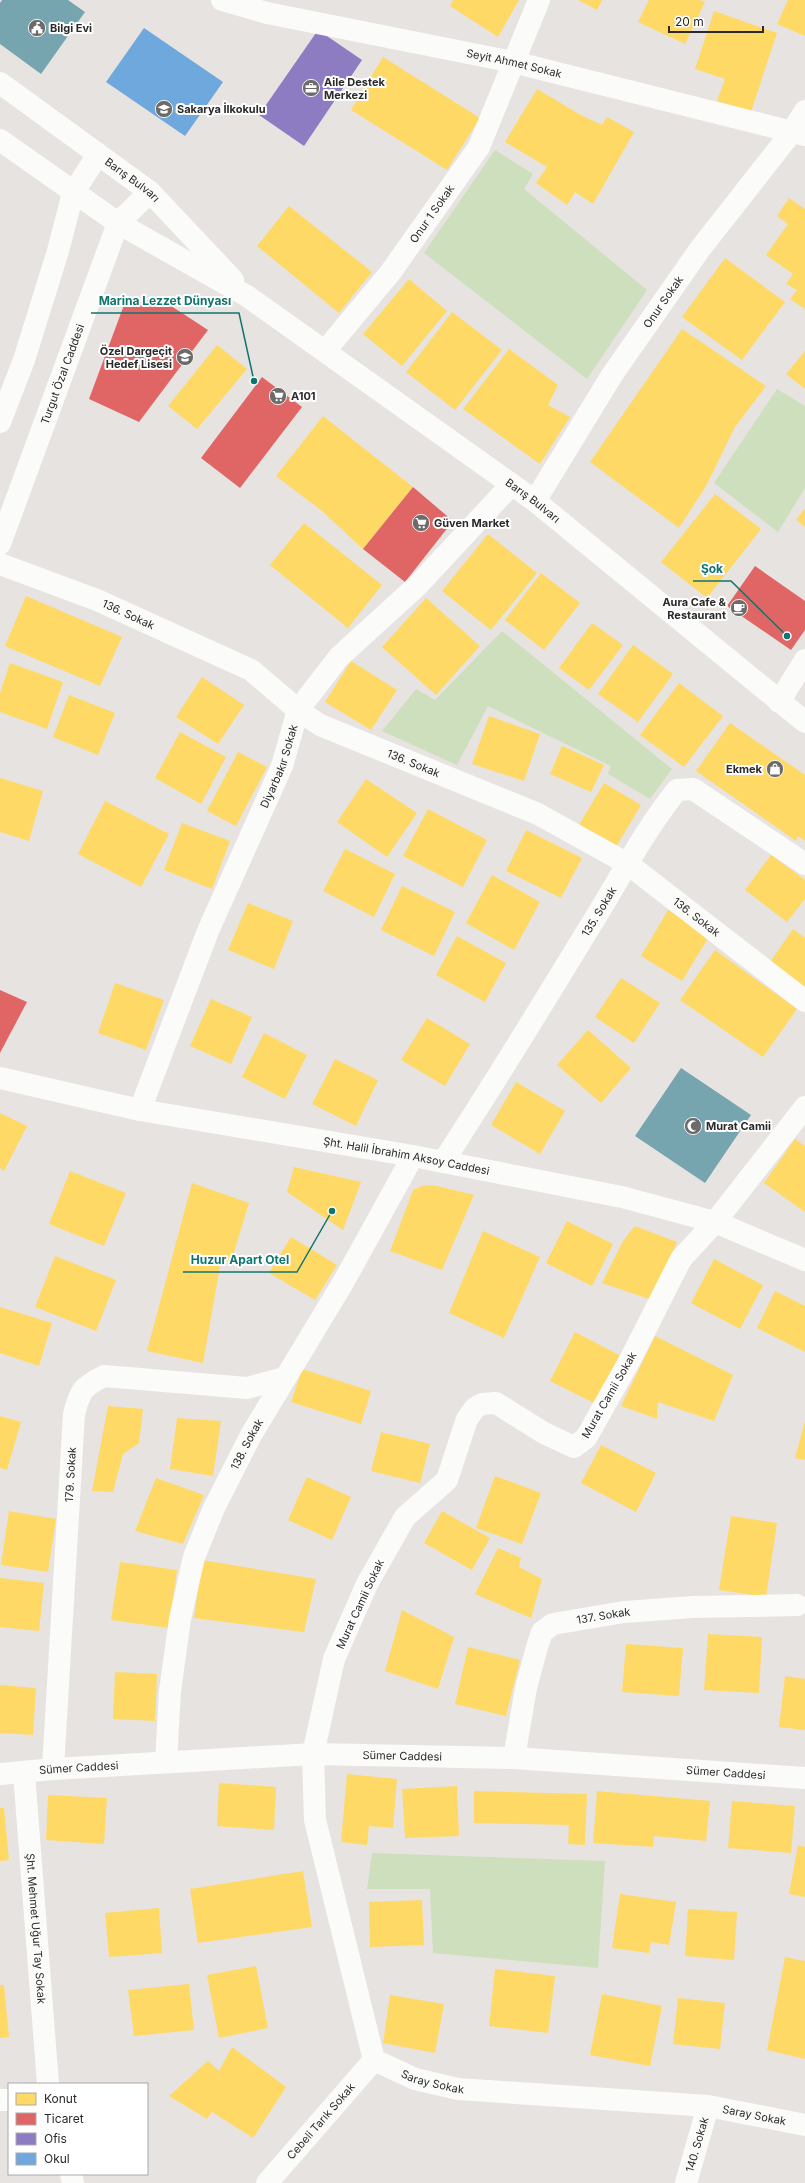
<svg xmlns="http://www.w3.org/2000/svg" width="805" height="2183" font-family="Inter,sans-serif">
	<style>
		.green { fill: #cddfbc }
		.homes { fill: #ffd966 }
		.shops { fill: #e06666 }
		.offices { fill: #8e7cc3 }
		.schools { fill: #6fa8dc }
		.public { fill: #76a5af }
		.lines { fill: none; stroke-linecap: round; stroke-linejoin: round }
		.street { stroke: #fbfbfa; stroke-width: 22 }
		.secondary { stroke: #fbfbfa; stroke-width: 22 }
		.labels { text-anchor: middle; dominant-baseline: central; stroke-width: 4; stroke-linejoin: round; paint-order: stroke }
		.poi-label { font-size: 11px; font-weight: bold; fill: #2a2a2a; stroke: #fff; text-anchor: start }
		.street-label { font-size: 11px; fill: #2a2a2a; stroke: #fff }
		.leader { fill: none; stroke: #0f766e; stroke-width: 1.5 }
		.callout-dot { fill: #0f766e; stroke: #fff; stroke-width: 1.5 }
		.callout-label { font-size: 12px; text-anchor: middle; font-weight: bold; fill: #0f766e; stroke: #fff; stroke-width: 4; stroke-linejoin: round; paint-order: stroke }
	</style>
	<rect width="100%" height="100%" fill="#e7e3e0"/>
	<!-- green -->
	<path class="green" d="M 495,150 L 533,174 L 524,189 L 647,290 L 587,379 L 424,253 Z
		M 777,389 L 805,406 L 805,488 L 778,532 L 714,483 Z
		M 502,631 L 672,769 L 650,799 L 608,774 L 611,766 L 488,706 L 457,765 L 382,731 L 416,689 L 435,700 Z
		M 372,1853 L 605,1861 L 598,1968 L 433,1953 L 430,1889 L 367,1889 Z"/>
	<!-- homes -->
	<path class="homes" d="M 453,0 L 519,0 L 498,37 L 450,6 Z
		M 578,0 L 602,0 L 597,10 Z
		M 649,0 L 700,0 L 705,2 L 685,44 L 638,22 Z
		M 788,0 L 805,0 L 805,36 L 777,24 Z
		M 714,11 L 777,33 L 751,112 L 717,101 L 725,79 L 695,69 Z
		M 383,57 L 480,118 L 447,170 L 351,110 Z
		M 537,89 L 579,114 L 602,125 L 607,117 L 634,132 L 593,204 L 575,192 L 567,205 L 536,183 L 547,167 L 505,142 Z
		M 789,198 L 805,209 L 805,309 L 790,299 L 797,290 L 786,284 L 793,274 L 766,255 L 788,224 L 777,216 Z
		M 289,206 L 372,272 L 339,313 L 257,246 Z
		M 725,258 L 785,302 L 742,360 L 682,317 Z
		M 409,279 L 447,311 L 402,366 L 363,334 Z
		M 452,312 L 502,350 L 455,410 L 406,372 Z
		M 682,329 L 766,386 L 735,427 L 706,486 L 679,528 L 590,462 Z
		M 217,345 L 247,369 L 197,429 L 168,406 Z
		M 509,349 L 558,385 L 548,405 L 570,417 L 540,464 L 463,409 Z
		M 805,351 L 805,389 L 786,374 Z
		M 323,416 L 413,487 L 363,549 L 322,511 L 276,476 Z
		M 715,494 L 761,529 L 707,598 L 661,562 Z
		M 805,508 L 805,527 L 796,520 Z
		M 304,523 L 382,585 L 348,628 L 270,565 Z
		M 488,534 L 537,573 L 491,630 L 442,591 Z
		M 541,573 L 580,603 L 544,650 L 505,620 Z
		M 26,596 L 122,637 L 100,686 L 5,646 Z
		M 426,598 L 480,646 L 436,695 L 382,647 Z
		M 592,623 L 623,645 L 589,690 L 559,668 Z
		M 633,645 L 673,674 L 638,722 L 598,694 Z
		M 351,661 L 397,690 L 371,730 L 325,702 Z
		M 10,663 L 63,682 L 47,729 L 0,712 L 0,693 Z
		M 202,677 L 244,705 L 218,744 L 176,717 Z
		M 679,683 L 723,716 L 684,767 L 640,735 Z
		M 69,695 L 115,713 L 98,755 L 53,737 Z
		M 489,716 L 540,734 L 524,781 L 472,764 Z
		M 730,723 L 805,775 L 805,841 L 798,836 L 796,841 L 696,771 Z
		M 180,732 L 226,757 L 201,804 L 155,778 Z
		M 562,746 L 604,765 L 591,792 L 550,774 Z
		M 238,752 L 267,767 L 236,826 L 207,811 Z
		M 0,778 L 43,791 L 29,841 L 0,832 Z
		M 366,779 L 417,813 L 387,857 L 337,822 Z
		M 604,783 L 641,805 L 616,847 L 579,825 Z
		M 105,801 L 169,834 L 141,887 L 78,854 Z
		M 428,809 L 487,840 L 463,887 L 403,856 Z
		M 182,823 L 230,841 L 212,889 L 164,870 Z
		M 526,830 L 582,858 L 561,898 L 506,871 Z
		M 345,849 L 395,874 L 374,917 L 323,891 Z
		M 771,855 L 805,880 L 805,899 L 787,922 L 745,890 Z
		M 492,875 L 540,902 L 514,950 L 466,923 Z
		M 402,886 L 455,912 L 434,956 L 381,930 Z
		M 248,903 L 293,921 L 274,969 L 228,950 Z
		M 668,910 L 710,935 L 682,981 L 641,956 Z
		M 793,929 L 805,938 L 805,987 L 770,962 Z
		M 457,936 L 506,963 L 485,1002 L 436,975 Z
		M 715,950 L 797,1009 L 763,1057 L 680,1000 Z
		M 621,978 L 660,1003 L 634,1043 L 595,1017 Z
		M 115,983 L 164,1000 L 146,1050 L 98,1033 Z
		M 211,999 L 252,1017 L 231,1064 L 190,1046 Z
		M 427,1018 L 470,1044 L 445,1086 L 401,1060 Z
		M 588,1030 L 631,1068 L 601,1103 L 557,1065 Z
		M 264,1033 L 307,1055 L 285,1099 L 242,1077 Z
		M 335,1059 L 378,1080 L 356,1126 L 312,1104 Z
		M 516,1082 L 565,1111 L 540,1154 L 491,1125 Z
		M 0,1113 L 27,1126 L 4,1171 L 0,1168 Z
		M 795,1139 L 805,1146 L 805,1212 L 764,1183 Z
		M 294,1167 L 361,1182 L 343,1230 L 287,1192 Z
		M 70,1171 L 126,1193 L 104,1246 L 49,1224 Z
		M 192,1183 L 249,1203 L 231,1262 L 221,1260 L 203,1363 L 147,1351 Z
		M 424,1185 L 437,1186 L 474,1195 L 442,1270 L 390,1251 L 413,1190 Z
		M 567,1221 L 613,1244 L 592,1286 L 546,1263 Z
		M 635,1226 L 677,1242 L 652,1300 L 602,1283 L 623,1241 Z
		M 483,1231 L 540,1257 L 504,1338 L 449,1313 Z
		M 291,1237 L 337,1265 L 315,1300 L 269,1273 Z
		M 55,1256 L 116,1280 L 96,1331 L 35,1307 Z
		M 714,1259 L 763,1285 L 740,1329 L 691,1303 Z
		M 775,1291 L 805,1306 L 805,1352 L 757,1328 Z
		M 0,1307 L 52,1323 L 39,1366 L 0,1353 Z
		M 575,1332 L 621,1356 L 596,1404 L 550,1381 Z
		M 655,1336 L 733,1375 L 714,1421 L 658,1402 L 657,1419 L 621,1406 Z
		M 302,1369 L 371,1391 L 361,1424 L 291,1402 Z
		M 108,1406 L 143,1409 L 139,1443 L 123,1454 L 113,1492 L 92,1491 Z
		M 0,1416 L 21,1422 L 7,1470 L 0,1468 Z
		M 177,1418 L 221,1421 L 213,1476 L 170,1469 Z
		M 805,1421 L 805,1460 L 795,1458 Z
		M 381,1432 L 430,1444 L 420,1483 L 371,1471 Z
		M 601,1445 L 656,1473 L 636,1512 L 581,1483 Z
		M 495,1476 L 541,1493 L 522,1544 L 476,1528 Z
		M 307,1477 L 351,1497 L 332,1540 L 288,1520 Z
		M 156,1478 L 204,1495 L 183,1544 L 135,1531 Z
		M 9,1511 L 56,1519 L 48,1572 L 1,1565 Z
		M 442,1511 L 490,1538 L 472,1570 L 424,1543 Z
		M 731,1516 L 777,1523 L 766,1597 L 719,1590 Z
		M 498,1548 L 521,1558 L 519,1567 L 542,1579 L 531,1618 L 475,1594 Z
		M 202,1560 L 316,1579 L 304,1632 L 194,1618 Z
		M 120,1562 L 177,1570 L 169,1628 L 111,1620 Z
		M 0,1578 L 44,1583 L 39,1631 L 0,1627 Z
		M 402,1610 L 454,1637 L 438,1689 L 385,1671 Z
		M 708,1634 L 762,1637 L 759,1693 L 704,1690 Z
		M 626,1644 L 683,1648 L 679,1696 L 622,1692 Z
		M 468,1647 L 520,1660 L 506,1716 L 455,1704 Z
		M 115,1672 L 157,1674 L 155,1721 L 113,1719 Z
		M 785,1676 L 805,1679 L 805,1730 L 779,1727 Z
		M 0,1685 L 36,1688 L 33,1735 L 0,1733 Z
		M 347,1774 L 397,1779 L 393,1828 L 369,1826 L 367,1845 L 341,1842 Z
		M 219,1783 L 276,1787 L 274,1830 L 217,1826 Z
		M 457,1786 L 459,1836 L 405,1838 L 402,1789 Z
		M 474,1791 L 587,1794 L 585,1845 L 568,1844 L 569,1825 L 474,1823 Z
		M 597,1791 L 710,1801 L 706,1841 L 654,1836 L 653,1847 L 593,1843 Z
		M 48,1795 L 107,1798 L 104,1844 L 46,1840 Z
		M 732,1801 L 795,1806 L 791,1853 L 728,1848 Z
		M 0,1808 L 4,1808 L 9,1860 L 0,1861 Z
		M 798,1845 L 805,1847 L 805,1897 L 789,1894 Z
		M 303,1871 L 312,1927 L 198,1943 L 190,1889 Z
		M 620,1894 L 676,1902 L 669,1945 L 651,1942 L 649,1953 L 612,1948 Z
		M 422,1900 L 424,1945 L 370,1947 L 369,1902 Z
		M 159,1908 L 162,1953 L 109,1957 L 105,1913 Z
		M 688,1909 L 737,1912 L 734,1960 L 685,1956 Z
		M 785,1957 L 805,1961 L 805,2059 L 767,2050 Z
		M 256,1966 L 268,2028 L 219,2038 L 207,1975 Z
		M 495,1969 L 555,1976 L 548,2033 L 489,2026 Z
		M 189,1984 L 194,2030 L 134,2036 L 128,1990 Z
		M 0,1985 L 4,1985 L 9,2037 L 0,2038 Z
		M 602,1994 L 662,2006 L 650,2066 L 590,2055 Z
		M 390,1995 L 444,2004 L 435,2053 L 383,2043 Z
		M 678,1998 L 725,2003 L 720,2049 L 673,2044 Z
		M 232,2047 L 286,2087 L 253,2138 L 212,2112 L 207,2119 L 169,2096 L 208,2061 L 219,2071 Z"/>
	<!-- shops -->
	<path class="shops" d="M 159,298 L 208,330 L 139,422 L 89,399 L 124,305 Z
		M 262,377 L 302,407 L 240,488 L 201,458 Z
		M 413,487 L 453,521 L 405,582 L 363,549 Z
		M 755,566 L 805,601 L 805,630 L 791,650 L 727,606 Z
		M 0,990 L 27,1002 L 0,1053 Z"/>
	<!-- offices -->
	<path class="offices" d="M 318,30 L 362,60 L 304,146 L 259,115 Z"/>
	<!-- schools -->
	<path class="schools" d="M 144,28 L 223,82 L 185,136 L 106,82 Z"/>
	<!-- public -->
	<path class="public" d="M 2,0 L 68,0 L 85,12 L 41,74 L 0,44 L 0,3 Z
		M 681,1068 L 751,1115 L 705,1183 L 635,1136 Z"/>
	<g class="lines">
		<!-- street -->
		<g class="street">
			<path id="s1" d="M 222,0 L 267,13 L 513,62 L 805,135"/>
			<path id="s2" d="M 325,351 L 390,273 L 479,147 L 539,0"/>
			<path id="s3" d="M 535,501 L 612,375 L 700,249 L 791,133 L 805,111"/>
			<path id="s4" d="M 0,564 L 97,600 L 251,670 L 298,710 L 320,725 L 538,814 L 628,864 L 805,1001"/>
			<path d="M 779,702 L 805,660"/>
			<path id="s5" d="M 805,1107 L 715,1222 L 681,1259 L 631,1358 L 586,1438 L 574,1447 L 544,1433 L 496,1403 L 482,1404 L 475,1408 L 467,1419 L 447,1480 L 405,1517 L 367,1584 L 334,1659 L 313,1754 L 315,1820 L 374,2060 L 415,2079 L 458,2089 L 708,2106 L 805,2125"/>
			<path id="s6" d="M 140,1110 L 208,931 L 282,766 L 298,710 L 339,657 L 418,585 L 511,485"/>
			<path id="s7" d="M 443,1162 C 493,1085 541,1007 589,928 C 618,882 643,832 677,790 L 693,789 L 805,864"/>
			<path id="s8" d="M 514,1758 L 526,1688 L 537,1647 L 542,1632 L 553,1624 L 624,1612 L 693,1607 L 797,1605"/>
			<path id="s9" d="M 166,1762 L 170,1691 L 180,1619 L 194,1557 L 214,1508 L 251,1435 L 344,1281 L 413,1156"/>
			<path id="s10" d="M 53,1769 L 74,1414 C 80,1391 82,1387 104,1376 L 247,1388 L 284,1378"/>
			<path id="s11" d="M 24,1773 L 48,2084"/>
			<path d="M 0,2100 L 9,2100"/>
			<path d="M 71,2174 L 73,2183"/>
			<path id="s12" d="M 267,2183 L 374,2060"/>
			<path id="s13" d="M 686,2183 L 708,2106"/>
		</g>
		<!-- secondary -->
		<g class="secondary">
			<path id="s14" d="M 0,83 L 150,192 L 233,280"/>
			<path id="s15" d="M 0,140 L 118,223 L 247,296 L 535,501 L 805,722"/>
			<path d="M 0,422 L 24,360 L 58,251 L 73,193 L 97,156"/>
			<path id="s16" d="M 0,544 L 118,223 L 150,192"/>
			<path id="s17" d="M 0,1078 L 140,1110 L 413,1156 L 622,1197 L 715,1222 L 805,1260"/>
			<path id="s18" d="M 0,1774 L 53,1769 L 313,1754 L 514,1758 L 805,1778"/>
		</g>
	</g>
	<!-- icons -->
	<defs>
		<symbol id="civic-disc" viewBox="-11 -11 22 22"><circle r="9.5" fill="#6c6b6a" stroke="#fff"/><path d="M-.6-6.5H3V-4.5H.6V-3L4-1V1h2V6H-6V1h2V-1L-.6-3ZM-1.2 2.5V6h2.4V2.5Z" fill="#fff"/></symbol>
		<symbol id="office-disc" viewBox="-11 -11 22 22"><circle r="9.5" fill="#6c6b6a" stroke="#fff"/><path d="M-6-3h4V-5.5h4V-3h4V5H-6ZM-1-4.5V-3h2v-1.5ZM-6 0V1H6V0Z" fill="#fff"/></symbol>
		<symbol id="school-disc" viewBox="-11 -11 22 22"><circle r="9.5" fill="#6c6b6a" stroke="#fff"/><path d="M0-5L7-2L0 1L-7-2ZM-4 1L0 2.5L4 1V4Q0 6-4 4Z" fill="#fff"/></symbol>
		<symbol id="supermarket-disc" viewBox="-11 -11 22 22"><circle r="9.5" fill="#6c6b6a" stroke="#fff"/><path d="M-6-5.5h2.5l.6 2H6L4.5 2H-2.5L-4.4-4H-6ZM-1.5 3.2a1.3 1.3 0 1 0 .1 0ZM3 3.2a1.3 1.3 0 1 0 .1 0Z" fill="#fff"/></symbol>
		<symbol id="cafe-disc" viewBox="-11 -11 22 22"><circle r="9.5" fill="#6c6b6a" stroke="#fff"/><path d="M-5.5-4.5H6V0H3Q3 3.5 0 3.5H-2.5Q-5.5 3.5-5.5 0ZM3-3.2v2h1.7v-2ZM-6 4.5H4V6H-6Z" fill="#fff"/></symbol>
		<symbol id="shop-disc" viewBox="-11 -11 22 22"><circle r="9.5" fill="#6c6b6a" stroke="#fff"/><path d="M-5-2.5h2.3a2.7 3.5 0 0 1 5.4 0H5L5.5 6h-11ZM-1.5-2.5h3a1.5 2.3 0 0 0-3 0Z" fill="#fff"/></symbol>
		<symbol id="mosque-disc" viewBox="-11 -11 22 22"><circle r="9.5" fill="#6c6b6a" stroke="#fff"/><path d="M3.5-4.9A6 6 0 1 0 3.5 4.9A5 5 0 1 1 3.5-4.9Z" fill="#fff"/></symbol>
	</defs>
	<g fill-rule="evenodd">
		<use href="#civic-disc" x="27" y="18" width="20" height="20"/>
		<use href="#office-disc" x="301" y="78" width="20" height="20"/>
		<use href="#school-disc" x="154" y="99" width="20" height="20"/>
		<use href="#school-disc" x="175" y="347" width="20" height="20"/>
		<use href="#supermarket-disc" x="268" y="386" width="20" height="20"/>
		<use href="#supermarket-disc" x="411" y="513" width="20" height="20"/>
		<use href="#cafe-disc" x="729" y="598" width="20" height="20"/>
		<use href="#shop-disc" x="765" y="759" width="20" height="20"/>
		<use href="#mosque-disc" x="683" y="1116" width="20" height="20"/>
	</g>
	<g class="labels">
		<!-- poi labels -->
		<g class="poi-label">
			<text x="50" y="28">Bilgi Evi</text>
			<text x="324" y="82">Aile Destek<tspan x="324" dy="13">Merkezi</tspan></text>
			<text x="177" y="109">Sakarya İlkokulu</text>
			<text x="172" y="351" text-anchor="end">Özel Dargeçit<tspan x="172" dy="13">Hedef Lisesi</tspan></text>
			<text x="291" y="396">A101</text>
			<text x="434" y="523">Güven Market</text>
			<text x="726" y="602" text-anchor="end">Aura Cafe &amp;<tspan x="726" dy="13">Restaurant</tspan></text>
			<text x="762" y="769" text-anchor="end">Ekmek</text>
			<text x="706" y="1126">Murat Camii</text>
		</g>
		<!-- street labels -->
		<g class="street-label">
			<text stroke="none"><textPath href="#s1" startOffset="299">Seyit Ahmet Sokak</textPath></text>
			<text stroke="none"><textPath href="#s14" startOffset="164">Barış Bulvarı</textPath></text>
			<text stroke="none"><textPath href="#s2" startOffset="174">Onur 1 Sokak</textPath></text>
			<text stroke="none"><textPath href="#s3" startOffset="237">Onur Sokak</textPath></text>
			<text stroke="none"><textPath href="#s16" startOffset="181">Turgut Özal Caddesi</textPath></text>
			<text stroke="none"><textPath href="#s15" startOffset="644">Barış Bulvarı</textPath></text>
			<text stroke="none"><textPath href="#s4" startOffset="138">136. Sokak</textPath></text>
			<text stroke="none"><textPath href="#s4" startOffset="462">136. Sokak</textPath></text>
			<text stroke="none"><textPath href="#s6" startOffset="371">Diyarbakır Sokak</textPath></text>
			<text stroke="none"><textPath href="#s7" startOffset="295">135. Sokak</textPath></text>
			<text stroke="none"><textPath href="#s4" startOffset="786">136. Sokak</textPath></text>
			<text stroke="none"><textPath href="#s17" startOffset="414">Şht. Halil İbrahim Aksoy Caddesi</textPath></text>
			<text transform="translate(609 1395) rotate(-60)">Murat Camii Sokak</text>
			<text stroke="none"><textPath href="#s9" startOffset="332">138. Sokak</textPath></text>
			<text stroke="none"><textPath href="#s10" startOffset="295">179. Sokak</textPath></text>
			<text transform="translate(360 1604) rotate(-65)">Murat Camii Sokak</text>
			<text stroke="none"><textPath href="#s8" startOffset="194">137. Sokak</textPath></text>
			<text stroke="none"><textPath href="#s18" startOffset="403">Sümer Caddesi</textPath></text>
			<text stroke="none"><textPath href="#s18" startOffset="79">Sümer Caddesi</textPath></text>
			<text stroke="none"><textPath href="#s18" startOffset="727">Sümer Caddesi</textPath></text>
			<text stroke="none"><textPath href="#s11" startOffset="156">Şht. Mehmet Uğur Tay Sokak</textPath></text>
			<text stroke="none"><textPath href="#s5" startOffset="1292">Saray Sokak</textPath></text>
			<text stroke="none"><textPath href="#s5" startOffset="1616">Saray Sokak</textPath></text>
			<text stroke="none"><textPath href="#s12" startOffset="82">Cebeli Tarık Sokak</textPath></text>
			<text stroke="none"><textPath href="#s13" startOffset="40">140. Sokak</textPath></text>
		</g>
	</g>
	<!-- callouts -->
	<path class="leader" d="M254 381L239 313H91M787 636L731 581H693M332 1211L297 1272H183"/>
	<g class="callout-dot">
		<circle cx="254" cy="381" r="4"/>
		<circle cx="787" cy="636" r="4"/>
		<circle cx="332" cy="1211" r="4"/>
	</g>
	<g class="callout-label">
		<text x="165" y="305">Marina Lezzet Dünyası</text>
		<text x="712" y="573">Şok</text>
		<text x="240" y="1264">Huzur Apart Otel</text>
	</g>
	<!-- legend -->
	<rect x="8" y="2083" width="140" height="92" fill="#ffffff" stroke="#aaaaaa"/>
	<rect x="16" y="2093" width="20" height="12" fill="#ffd966" stroke="#aaaaaa"/>
	<text x="44" y="2103" font-size="12" fill="#2a2a2a">Konut</text>
	<rect x="16" y="2113" width="20" height="12" fill="#e06666" stroke="#aaaaaa"/>
	<text x="44" y="2123" font-size="12" fill="#2a2a2a">Ticaret</text>
	<rect x="16" y="2133" width="20" height="12" fill="#8e7cc3" stroke="#aaaaaa"/>
	<text x="44" y="2143" font-size="12" fill="#2a2a2a">Ofis</text>
	<rect x="16" y="2153" width="20" height="12" fill="#6fa8dc" stroke="#aaaaaa"/>
	<text x="44" y="2163" font-size="12" fill="#2a2a2a">Okul</text>
	<!-- scale -->
	<path d="M669 26v6h94v-6" fill="none" stroke="#2a2a2a" stroke-width="2"/>
	<text x="675" y="26" font-size="12" fill="#2a2a2a" stroke="#ffffff" stroke-width="3" paint-order="stroke">20 m</text>
</svg>
